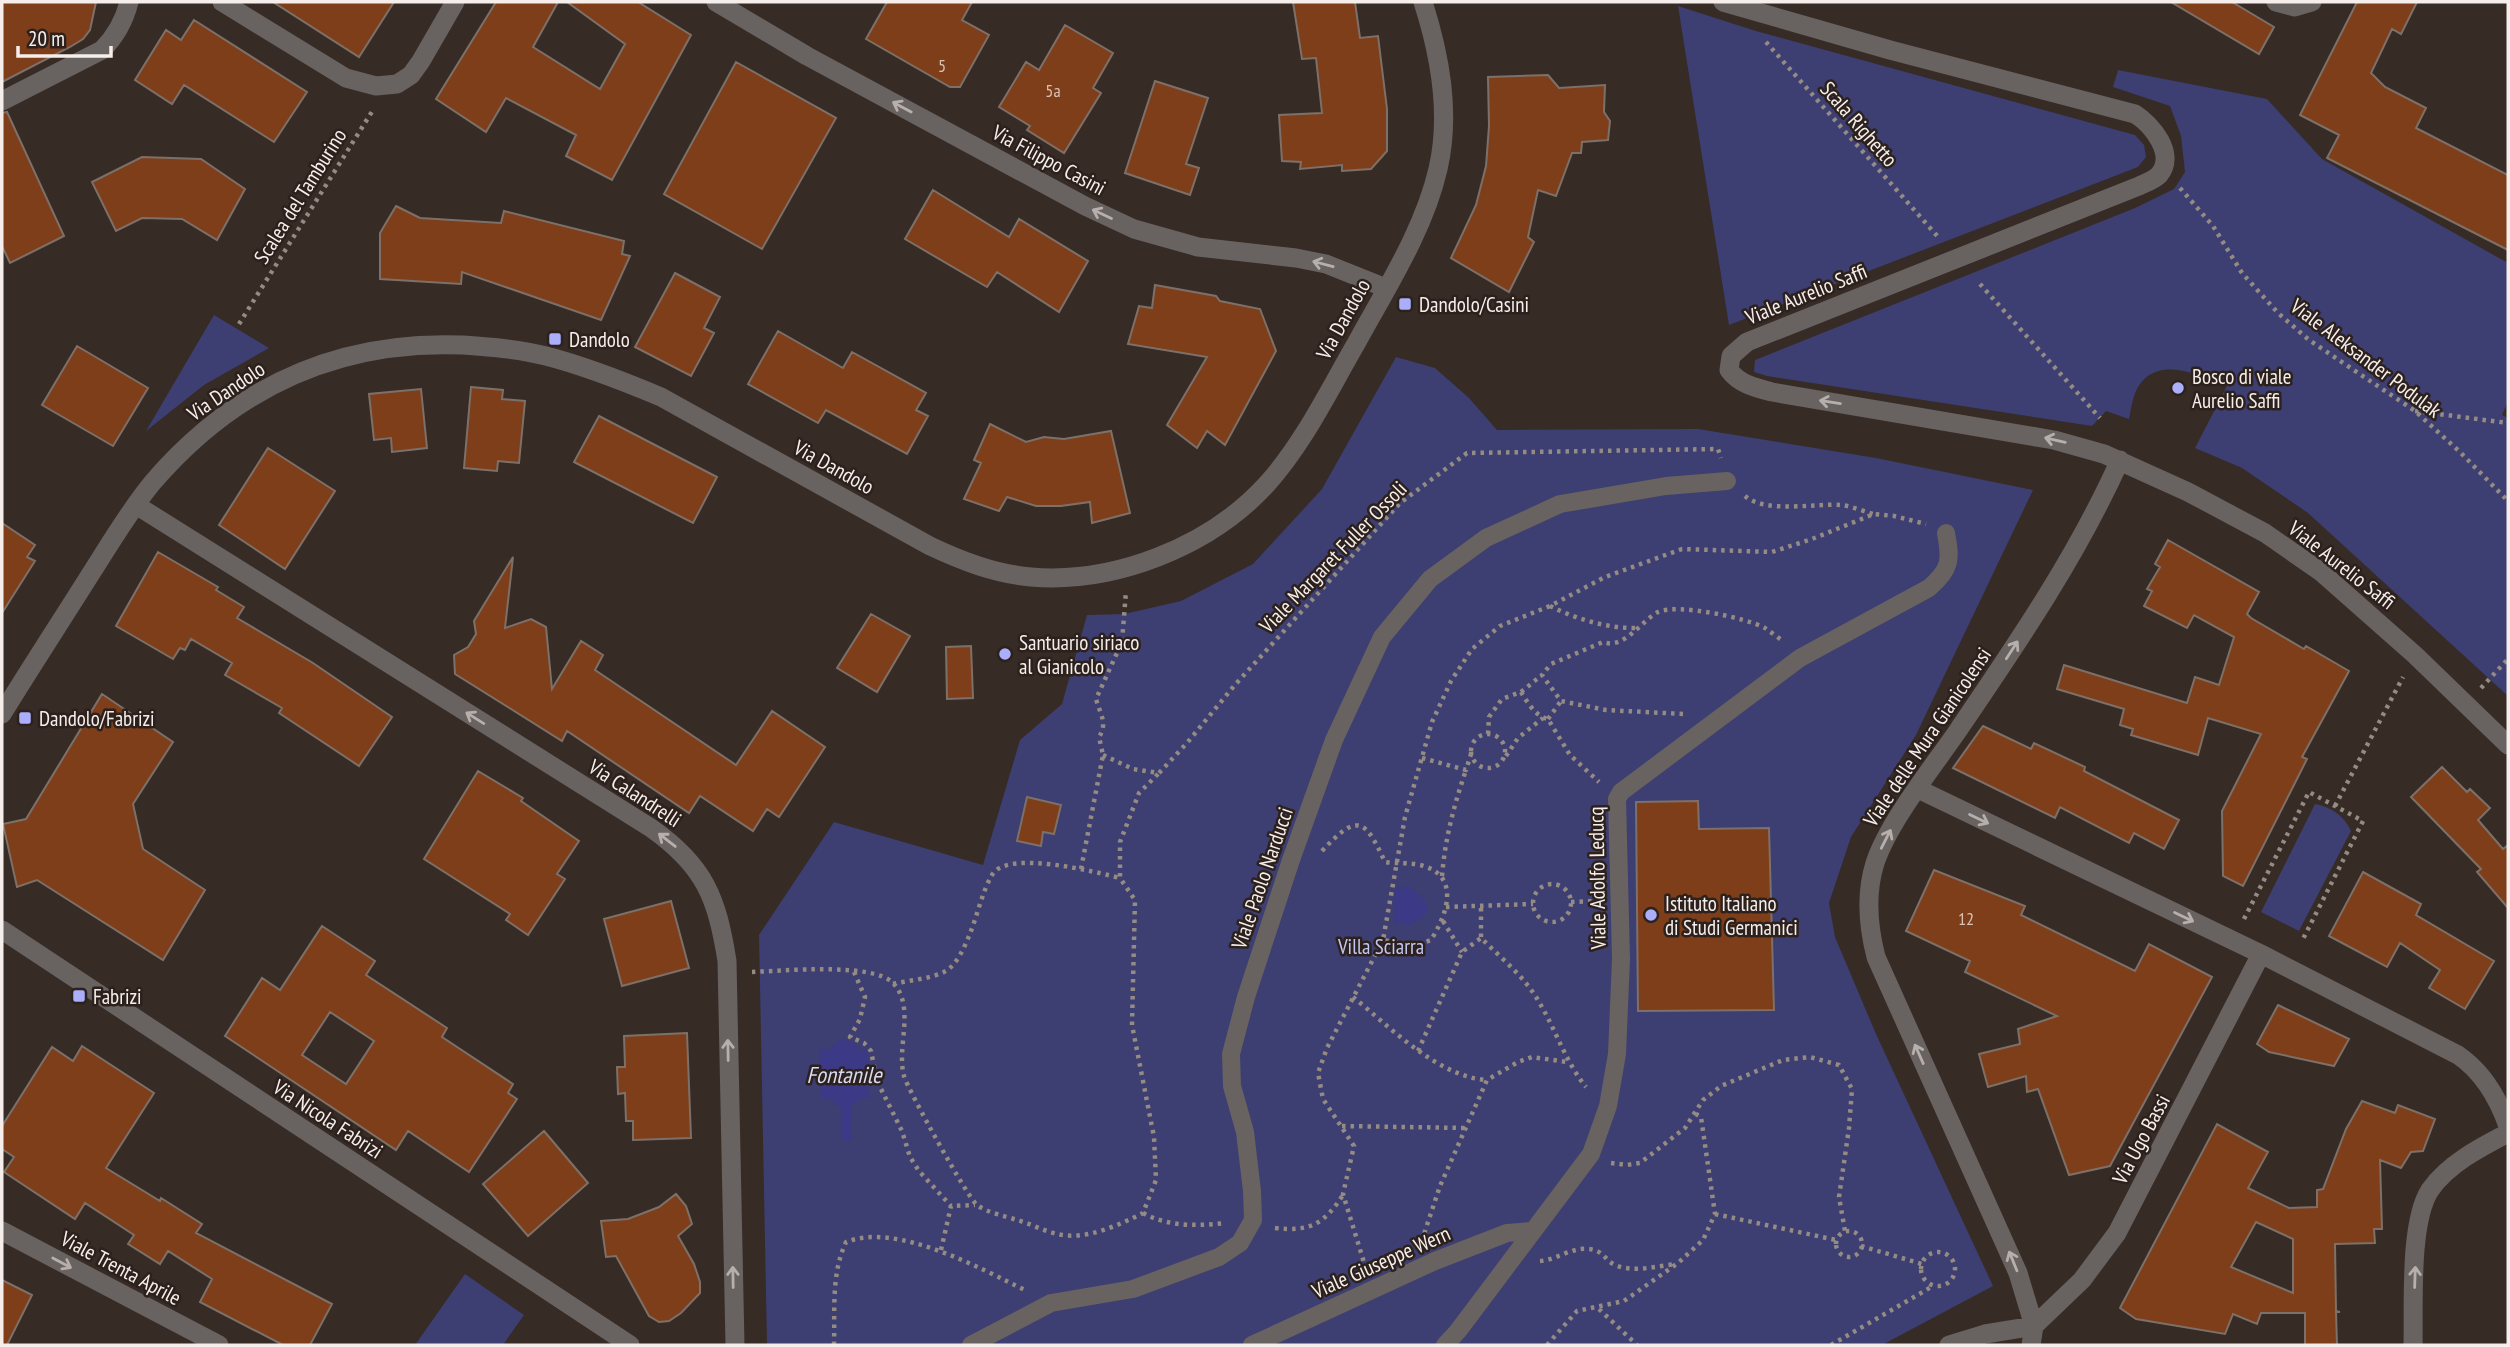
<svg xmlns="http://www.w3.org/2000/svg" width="2510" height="1347" font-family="'PT Sans Narrow',sans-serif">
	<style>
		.green { fill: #3d3e71 }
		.water { fill: #3c3987 }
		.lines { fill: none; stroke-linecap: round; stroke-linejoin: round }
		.stream { stroke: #3c3987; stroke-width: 10 }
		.building { fill: #7e3e1a; stroke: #7d7069; stroke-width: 2; fill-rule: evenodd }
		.path { stroke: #948b85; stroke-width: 4.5; stroke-dasharray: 3.5 5; stroke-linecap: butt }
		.pedestrian { stroke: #686260; stroke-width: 18 }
		.minor { stroke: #686260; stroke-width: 19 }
		.tertiary { stroke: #686260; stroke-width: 19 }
		.oneway { stroke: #b6afac }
		.poi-dot { fill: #abaffb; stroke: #2c211c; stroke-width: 2.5 }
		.labels { text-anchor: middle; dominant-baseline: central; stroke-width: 5; stroke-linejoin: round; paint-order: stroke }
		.number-label { font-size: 18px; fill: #d8c2b6 }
		.street-label { font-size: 21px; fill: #f6eeea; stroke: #2c211c }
		.poi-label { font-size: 21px; fill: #f6eeea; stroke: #2c211c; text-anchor: start }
		.park-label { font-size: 21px; fill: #c2c6f3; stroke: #2c211c }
		.water-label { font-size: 23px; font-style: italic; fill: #d7daf0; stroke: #2c211c }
	</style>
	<rect width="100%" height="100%" fill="#362b25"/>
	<!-- green -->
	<path class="green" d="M 1678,6 L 1756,31 L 2135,135 L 2144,145 L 2146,157 L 2138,167 L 1729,325 Z
		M 2118,70 L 2267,99 L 2322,159 L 2508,263 L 2508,401 L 2502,415 L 2508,418 L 2508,696 L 2308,513 L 2242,468 L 2195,448 L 2227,386 C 2199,375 2155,353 2136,391 C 2132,400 2131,410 2129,419 L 2106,411 L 2092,426 L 1767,376 L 1754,372 L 1755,360 L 2135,208 L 2174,189 L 2185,172 L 2181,136 L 2170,106 L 2113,87 Z
		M 214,315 L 269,348 L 204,385 L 146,431 Z
		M 1396,357 L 1435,368 L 1469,398 L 1497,430 L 1698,429 L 1876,458 L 2033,490 L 1916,735 L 1851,837 L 1829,903 L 1835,937 L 1876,1034 L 1993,1286 L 1882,1345 L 767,1345 L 759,935 L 834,822 L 983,865 L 1020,740 L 1062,704 L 1087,615 L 1124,614 L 1181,601 L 1253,564 L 1322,489 Z
		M 2315,804 C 2331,807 2344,815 2351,831 L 2299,931 L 2261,912 Z
		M 465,1274 L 524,1315 L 503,1345 L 415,1345 Z"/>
	<!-- water -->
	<path class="water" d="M 1399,885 L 1402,889 L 1408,886 L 1411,887 C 1419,898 1433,900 1424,917 L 1412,922 L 1410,926 L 1401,922 L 1397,925 L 1394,921 L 1395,888 Z
		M 843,1039 L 855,1044 L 857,1049 L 868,1049 L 869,1098 L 859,1099 L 856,1103 L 846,1109 L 834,1104 L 832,1099 L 821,1099 L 819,1050 L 831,1050 L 833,1045 Z"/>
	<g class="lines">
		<!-- stream -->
		<path class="stream" d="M 846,1109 L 847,1136"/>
	</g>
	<!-- building -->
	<path class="building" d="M 2,2 L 96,2 L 90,30 L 83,39 L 70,47 L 2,82 Z
		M 273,2 L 394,2 L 359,57 Z
		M 496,2 L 558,2 L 533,47 L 600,89 L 625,44 L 567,2 L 638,2 L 691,35 L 612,180 L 566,156 L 576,135 L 506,98 L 486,132 L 436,99 Z
		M 887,2 L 972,2 L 962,20 L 989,35 L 960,87 L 950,87 L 866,39 Z
		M 1293,2 L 1355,2 L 1360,38 L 1378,36 L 1387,109 L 1387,151 L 1371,169 L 1342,171 L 1342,165 L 1300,169 L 1301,162 L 1282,161 L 1279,115 L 1322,113 L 1316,58 L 1302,59 Z
		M 2171,2 L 2232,2 L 2274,27 L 2259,54 Z
		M 2357,2 L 2417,2 L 2401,34 L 2392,29 L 2371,73 L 2385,87 L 2426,108 L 2416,128 L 2508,175 L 2508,250 L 2327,158 L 2339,135 L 2300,115 Z
		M 194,20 L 307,92 L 274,142 L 184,85 L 172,104 L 135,80 L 166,30 L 181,40 Z
		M 1065,25 L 1113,53 L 1093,88 L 1101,93 L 1064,153 L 1027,130 L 1030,126 L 999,107 L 1026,62 L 1039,70 Z
		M 736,62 L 836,118 L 762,249 L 664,194 Z
		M 1548,75 L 1559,88 L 1605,85 L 1604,112 L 1610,121 L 1608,140 L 1582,142 L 1581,153 L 1572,153 L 1556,196 L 1538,190 L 1528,237 L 1534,242 L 1509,292 L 1451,258 L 1476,205 L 1486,166 L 1489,126 L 1488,77 Z
		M 1155,81 L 1208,98 L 1186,164 L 1199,168 L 1190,195 L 1125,173 Z
		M 7,112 L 64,236 L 10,263 L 2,246 L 2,113 Z
		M 142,157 L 201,159 L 245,189 L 217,240 L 182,219 L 142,218 L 116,231 L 92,182 Z
		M 933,190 L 1009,237 L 1019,219 L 1088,261 L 1059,312 L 997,272 L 987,287 L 905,239 Z
		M 396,206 L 420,218 L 501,223 L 504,211 L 624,241 L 622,254 L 630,256 L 601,320 L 462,272 L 461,284 L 380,279 L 380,233 Z
		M 675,273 L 720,297 L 704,328 L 714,333 L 691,376 L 635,347 Z
		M 1155,285 L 1216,296 L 1220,301 L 1260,309 L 1276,351 L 1225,445 L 1207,431 L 1197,448 L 1167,425 L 1207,357 L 1128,344 L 1139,306 L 1152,308 Z
		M 778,331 L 843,368 L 852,352 L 926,393 L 916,410 L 928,416 L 907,454 L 826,410 L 818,423 L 748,384 Z
		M 77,346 L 148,388 L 113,446 L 42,405 Z
		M 471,387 L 503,390 L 502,399 L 525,401 L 519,463 L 498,461 L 497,471 L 464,468 Z
		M 421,389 L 427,448 L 392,452 L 391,438 L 374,440 L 369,394 Z
		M 599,416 L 717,477 L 693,523 L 574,462 Z
		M 990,424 L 1026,442 L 1044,437 L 1064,439 L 1111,431 L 1130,513 L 1092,523 L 1090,502 L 1061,506 L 1036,506 L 1007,497 L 999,511 L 964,499 L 981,463 L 974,460 Z
		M 268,448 L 335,491 L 285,569 L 219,525 Z
		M 2,523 L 35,545 L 27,557 L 35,561 L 2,613 Z
		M 2168,540 L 2259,592 L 2247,614 L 2251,618 L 2304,649 L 2306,646 L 2349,671 L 2302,757 L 2307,759 L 2243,886 L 2223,876 L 2222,811 L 2261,734 L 2208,718 L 2198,755 L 2131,735 L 2133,729 L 2120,725 L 2124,709 L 2057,689 L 2064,665 L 2187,703 L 2195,677 L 2219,685 L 2234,637 L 2194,615 L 2187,628 L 2144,606 L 2152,591 L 2147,589 L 2160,567 L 2155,564 Z
		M 158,552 L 218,587 L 216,590 L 244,607 L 237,618 L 313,663 L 392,717 L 359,766 L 279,713 L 282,708 L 225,675 L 232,663 L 191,639 L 185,650 L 180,648 L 173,659 L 116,626 Z
		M 513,557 L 505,628 L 531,619 L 546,627 L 552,689 L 581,641 L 603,655 L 595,670 L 736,765 L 772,711 L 825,747 L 779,817 L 767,809 L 753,831 L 700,796 L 689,813 L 567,731 L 562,741 L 455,674 L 454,655 L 468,647 L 476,634 L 474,621 Z
		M 871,614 L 910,636 L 877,692 L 837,668 Z
		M 971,646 L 973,698 L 947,699 L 946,647 Z
		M 102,694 L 173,742 L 133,804 L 143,849 L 205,890 L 163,960 L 37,880 L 17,887 L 3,824 L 26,819 Z
		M 1983,726 L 2031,749 L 2034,743 L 2085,767 L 2084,771 L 2179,820 L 2164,849 L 2134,833 L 2129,843 L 2060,807 L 2055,818 L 1953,768 Z
		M 2442,767 L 2467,792 L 2470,789 L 2490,808 L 2478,820 L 2503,849 L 2508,845 L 2508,908 L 2477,872 L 2481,869 L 2411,797 Z
		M 478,771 L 523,798 L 521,801 L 579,841 L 557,874 L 565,879 L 528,935 L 506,920 L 510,914 L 424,859 Z
		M 1027,797 L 1061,805 L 1054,834 L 1043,832 L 1041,846 L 1017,841 Z
		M 1698,801 L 1699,829 L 1769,828 L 1774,1010 L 1638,1011 L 1636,802 Z
		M 1934,870 L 2025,906 L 2021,915 L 2135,971 L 2149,944 L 2212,977 L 2110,1166 L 2069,1175 L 2038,1089 L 2027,1092 L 2026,1076 L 1988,1087 L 1979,1054 L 2020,1044 L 2018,1029 L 2057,1016 L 1965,972 L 1970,961 L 1906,931 Z
		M 2363,872 L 2421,904 L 2416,915 L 2494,961 L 2465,1009 L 2429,988 L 2440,970 L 2400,943 L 2387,967 L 2329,936 Z
		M 671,901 L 689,968 L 622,986 L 604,919 Z
		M 322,926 L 375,961 L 366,975 L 447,1028 L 442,1037 L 513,1084 L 508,1093 L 517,1099 L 469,1172 L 408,1131 L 396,1150 L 225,1036 L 262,978 L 280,990 ZM 330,1012 L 374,1041 L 346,1084 L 302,1055 Z
		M 2278,1005 L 2349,1039 L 2334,1066 L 2269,1052 L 2257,1044 Z
		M 687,1033 L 691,1138 L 633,1140 L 633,1121 L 626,1121 L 625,1093 L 618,1094 L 617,1067 L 625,1067 L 624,1036 Z
		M 82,1046 L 154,1093 L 106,1168 L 160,1201 L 161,1198 L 202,1224 L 196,1233 L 332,1304 L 310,1345 L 283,1345 L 200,1302 L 212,1279 L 168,1251 L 160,1264 L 128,1244 L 134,1235 L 85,1203 L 75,1219 L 4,1172 L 14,1157 L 2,1149 L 2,1126 L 52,1047 L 73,1061 Z
		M 2362,1101 L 2395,1113 L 2398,1105 L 2435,1119 L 2423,1151 L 2411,1152 L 2401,1168 L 2380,1160 L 2382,1229 L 2374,1229 L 2375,1243 L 2335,1244 L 2336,1311 L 2340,1312 L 2336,1312 L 2337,1345 L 2305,1345 L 2305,1313 L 2261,1313 L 2257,1324 L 2233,1314 L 2225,1334 L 2136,1319 L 2120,1308 L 2217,1124 L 2268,1152 L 2248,1188 L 2289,1208 L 2317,1207 L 2317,1190 L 2323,1189 L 2346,1129 ZM 2256,1222 L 2293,1239 L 2293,1293 L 2231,1267 Z
		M 544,1131 L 588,1183 L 528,1236 L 483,1184 Z
		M 676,1194 L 686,1206 L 692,1224 L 678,1236 L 694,1264 L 700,1282 L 700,1293 L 681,1313 L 669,1321 L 659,1322 L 649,1316 L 616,1256 L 606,1257 L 601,1221 L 628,1219 L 659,1207 Z
		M 2,1280 L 32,1295 L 7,1345 L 2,1345 Z"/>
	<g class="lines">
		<!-- path -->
		<path class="path" d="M 1766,42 L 1939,238
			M 2180,188 L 2213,226 L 2242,273 L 2278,313 L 2309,340 L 2415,411 L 2460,452 L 2508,501
			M 1980,284 L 2100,418
			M 239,324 L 373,110
			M 2415,411 L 2508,423
			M 1745,496 C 1766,514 1815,503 1841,505 C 1851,506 1863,511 1873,514
			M 1550,606 C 1576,619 1609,629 1638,628
			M 2481,688 L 2508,659
			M 1521,692 C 1528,703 1535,716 1548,719 L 1570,755 L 1599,782
			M 1683,714 L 1606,710 L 1561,701 L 1542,675 L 1551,664 L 1603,642 C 1624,650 1641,621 1658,612 C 1677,603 1747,618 1765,628 C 1771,632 1777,637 1783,641
			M 1548,719 L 1561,701
			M 1488,734 L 1489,717 L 1502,699 L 1521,692 L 1542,675
			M1471 751a17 17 0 1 1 34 0a17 17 0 1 1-34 0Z
			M 1103,755 L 1133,769 L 1159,773 L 1187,743 L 1234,686 L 1400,503 L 1467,453 L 1718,449 L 1721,458
			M 1506,756 L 1518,738 L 1543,718
			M 1422,758 L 1466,770 L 1471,754
			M 2335,806 L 2403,677
			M 1322,851 C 1358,812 1365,819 1385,862 C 1397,864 1412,862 1424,866 C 1461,878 1446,916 1431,940 L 1414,946 L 1383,940 L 1405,817 L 1432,722 L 1451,681 L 1472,649 L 1500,626 L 1550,606 L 1605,577 L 1682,549 L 1772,552 L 1812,539 L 1874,514 L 1894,516 L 1926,524
			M 1081,869 L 1103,755 L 1099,737 C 1108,723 1100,714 1096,699 L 1122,642 L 1126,591
			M 1442,876 C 1445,839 1454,805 1466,770
			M1533 903a19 19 0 1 1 38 0a19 19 0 1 1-38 0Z
			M 1571,902 L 1598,901
			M 1446,907 L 1533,904
			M 1481,908 L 1481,938
			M 2244,919 L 2309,792 L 2363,821 L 2303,939
			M 1443,921 L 1462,952
			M 752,972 C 781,971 873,962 893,983 C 916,1007 896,1047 904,1076 C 908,1090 969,1200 977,1205 C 988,1213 1005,1216 1017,1220 C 1031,1224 1044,1231 1057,1234 C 1085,1241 1119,1225 1143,1213 L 1156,1180 L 1154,1137 L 1132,1025 L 1135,900 L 1120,878 L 1120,842 L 1139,793 L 1159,773
			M 854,972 L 865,997 L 860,1019 L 850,1037 L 864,1043 L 871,1051 L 877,1081 L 902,1131 L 910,1157 L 919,1171 L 951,1206
			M 893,984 C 910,980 931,979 946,971 C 957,964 964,948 969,936 C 977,917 982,892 992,875 C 1006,849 1096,872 1120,878
			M 1353,997 C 1390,1027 1438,1077 1487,1080
			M 1418,1051 L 1462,952 L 1481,938 C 1501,958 1525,977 1539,1002 C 1556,1030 1565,1061 1586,1087
			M 1342,1126 L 1466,1128
			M 1611,1163 L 1627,1165 L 1640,1163 L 1685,1128 L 1703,1100 L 1721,1086 L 1783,1060 L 1810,1057 L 1839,1065 L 1852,1089 L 1849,1128 L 1839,1197 L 1845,1231
			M 1143,1213 C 1168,1227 1198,1226 1225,1223
			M 1715,1214 L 1836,1240
			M 1275,1228 C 1310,1232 1324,1224 1343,1195
			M1836 1244a13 13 0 1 1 26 0a13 13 0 1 1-26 0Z
			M 1427,1241 L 1424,1234 L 1440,1186 L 1487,1080 L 1518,1062 L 1532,1057 L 1567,1062
			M 1861,1246 L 1922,1264
			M 941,1250 L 951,1206 L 975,1205
			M1921 1269a17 17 0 1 1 34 0a17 17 0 1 1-34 0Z
			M 1540,1261 C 1556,1260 1572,1247 1588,1249 C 1604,1250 1604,1260 1615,1265 C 1633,1273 1657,1266 1676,1264
			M 1366,1269 L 1343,1194 L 1354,1146 L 1323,1099 L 1318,1073 L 1327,1048 L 1383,940
			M 1599,1309 L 1637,1345
			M 834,1345 C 835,1310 831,1274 846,1242 C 897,1222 979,1268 1025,1290
			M 1547,1345 L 1577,1311 L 1624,1301 L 1678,1263 L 1703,1240 L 1715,1214 L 1701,1117 L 1696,1114
			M 1831,1345 L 1933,1286"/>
		<!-- pedestrian -->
		<path class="pedestrian" d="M 971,1345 L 1051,1303 L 1133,1289 L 1219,1257 L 1240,1243 L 1253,1220 L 1252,1191 L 1245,1132 L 1232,1086 L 1231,1054 L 1246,997 L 1291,860 L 1334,740 L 1382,637 L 1430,579 L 1486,538 L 1560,504 L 1666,486 L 1727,481
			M 1252,1345 L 1435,1261 L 1507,1233 L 1532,1231
			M 1445,1345 L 1458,1331 L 1591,1154 L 1608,1106 L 1617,1054 L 1621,959 L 1617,799 L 1621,792 L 1800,658 L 1929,588 C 1951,569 1951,560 1946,533"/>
		<!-- minor -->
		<path class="minor" d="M 222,2 L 346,78 L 376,86 L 397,84 L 411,75 L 421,61 L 455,2
			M 716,2 L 807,56 L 1085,206 L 1134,229 L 1198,247 L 1296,258 L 1326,264 L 1386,288
			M 1723,2 L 1890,50 L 2135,114 C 2151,124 2177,154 2159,175 C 2154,180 2145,183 2139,186 L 1747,342 L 1731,356 L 1729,370 C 1739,384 1756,388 1772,392 L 2054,440 L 2104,454 L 2188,492 L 2265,533 L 2321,572 L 2415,655 L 2508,745
			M 2276,2 L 2295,7 L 2312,2
			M 2,101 L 102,50 C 116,36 124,22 129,2
			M 136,505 L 651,828 C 705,866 717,898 727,961 L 735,1345
			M 1918,789 L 2261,954 L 2458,1055 C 2483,1072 2498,1098 2508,1126
			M 2,1231 L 219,1345
			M 2034,1326 L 2082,1280 L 2117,1233 L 2261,954
			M 1949,1345 L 1985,1334 L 2034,1326
			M 2031,1345 L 2034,1326 L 2018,1273 L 1876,957 C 1868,926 1865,895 1875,863 C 1889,821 1933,767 1959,729 C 2018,642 2077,556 2120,460
			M 2413,1345 C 2414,1306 2409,1222 2430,1190 C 2448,1164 2481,1147 2508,1133"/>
		<!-- tertiary -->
		<path class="tertiary" d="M 2,714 C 31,667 61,621 90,575 C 110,544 129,511 153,482 C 234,388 337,340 462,345 C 490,347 519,349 546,356 C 585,366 623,381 661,397 L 930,546 C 962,561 995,574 1031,577 C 1114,584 1209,547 1266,485 C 1304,443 1329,390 1357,342 C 1387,287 1424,230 1438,169 C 1451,113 1440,55 1423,2
			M 2,930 L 630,1345"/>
	</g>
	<!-- one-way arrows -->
	<defs><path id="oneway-shaft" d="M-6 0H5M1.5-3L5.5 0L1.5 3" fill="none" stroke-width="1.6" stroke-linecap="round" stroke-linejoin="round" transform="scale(1.75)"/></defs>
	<g class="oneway">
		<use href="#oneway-shaft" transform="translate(902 107) rotate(-152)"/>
		<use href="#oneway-shaft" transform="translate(1102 214) rotate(-155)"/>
		<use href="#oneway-shaft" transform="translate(1323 264) rotate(-165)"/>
		<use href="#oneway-shaft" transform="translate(1830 402) rotate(-171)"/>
		<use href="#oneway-shaft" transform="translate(2055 440) rotate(-167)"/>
		<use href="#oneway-shaft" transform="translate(2012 650) rotate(-57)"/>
		<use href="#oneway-shaft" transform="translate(475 718) rotate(-148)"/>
		<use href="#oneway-shaft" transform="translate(1979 819) rotate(26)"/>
		<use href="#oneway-shaft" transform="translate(1886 839) rotate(-63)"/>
		<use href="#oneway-shaft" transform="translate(667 840) rotate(-142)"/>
		<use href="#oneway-shaft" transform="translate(2184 917) rotate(26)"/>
		<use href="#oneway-shaft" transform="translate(728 1050) rotate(-91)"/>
		<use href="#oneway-shaft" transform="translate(1919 1054) rotate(-114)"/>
		<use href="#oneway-shaft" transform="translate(2013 1261) rotate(-112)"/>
		<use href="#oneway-shaft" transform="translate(62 1263) rotate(28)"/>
		<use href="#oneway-shaft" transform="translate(733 1277) rotate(-91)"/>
		<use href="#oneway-shaft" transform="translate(2415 1277) rotate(-88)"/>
	</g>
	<!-- markers -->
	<g class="poi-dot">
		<rect x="1398" y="297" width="14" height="14" rx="3.5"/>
		<rect x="548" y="332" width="14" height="14" rx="3.5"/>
		<circle cx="2178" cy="388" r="7"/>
		<circle cx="1005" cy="654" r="7"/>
		<rect x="18" y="711" width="14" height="14" rx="3.5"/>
		<circle cx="1651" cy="915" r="7"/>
		<rect x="72" y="989" width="14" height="14" rx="3.5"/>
	</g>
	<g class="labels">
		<!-- number labels -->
		<g class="number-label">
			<text x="942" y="65">5</text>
			<text x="1053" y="90">5a</text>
			<text x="1966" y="918">12</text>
		</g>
		<!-- street labels -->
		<g class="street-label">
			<text transform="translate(1859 124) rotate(49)">Scala Righetto</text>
			<text transform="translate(1049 160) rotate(28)">Via Filippo Casini</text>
			<text transform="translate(300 196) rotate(-58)">Scalea del Tamburino</text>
			<text transform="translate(1806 294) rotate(-22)">Viale Aurelio Saffi</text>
			<text transform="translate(1343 319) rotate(-61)">Via Dandolo</text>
			<text transform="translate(2366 358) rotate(37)">Viale Aleksander Podulak</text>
			<text transform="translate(226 391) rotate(-34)">Via Dandolo</text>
			<text transform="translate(834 467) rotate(29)">Via Dandolo</text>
			<text transform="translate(1333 557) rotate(-46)">Viale Margaret Fuller Ossoli</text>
			<text transform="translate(2342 565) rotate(38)">Viale Aurelio Saffi</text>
			<text transform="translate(1927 737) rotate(-56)">Viale delle Mura Gianicolensi</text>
			<text transform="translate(635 793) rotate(33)">Via Calandrelli</text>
			<text transform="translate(1262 878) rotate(-71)">Viale Paolo Narducci</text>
			<text transform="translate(1597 878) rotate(-91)">Viale Adolfo Leducq</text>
			<text transform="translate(328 1119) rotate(33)">Via Nicola Fabrizi</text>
			<text transform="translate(2141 1139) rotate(-62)">Via Ugo Bassi</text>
			<text transform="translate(1381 1262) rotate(-24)">Viale Giuseppe Wern</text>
			<text transform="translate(121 1268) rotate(28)">Viale Trenta Aprile</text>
		</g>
		<!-- poi labels -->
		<g class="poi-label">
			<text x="1419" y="304">Dandolo/Casini</text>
			<text x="569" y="339">Dandolo</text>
			<text x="2192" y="376">Bosco di viale<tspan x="2192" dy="24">Aurelio Saffi</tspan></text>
			<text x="1019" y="642">Santuario siriaco<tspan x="1019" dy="24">al Gianicolo</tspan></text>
			<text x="39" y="718">Dandolo/Fabrizi</text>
			<text x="1665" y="903">Istituto Italiano<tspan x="1665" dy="24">di Studi Germanici</tspan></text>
			<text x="93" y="996">Fabrizi</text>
		</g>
		<!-- park labels -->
		<g class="park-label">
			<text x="1381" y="946">Villa Sciarra</text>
		</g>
		<!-- water labels -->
		<g class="water-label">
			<text x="844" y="1074">Fontanile</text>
		</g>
	</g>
	<!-- border -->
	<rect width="2510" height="1347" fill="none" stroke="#f6eeea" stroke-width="7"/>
	<!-- scale -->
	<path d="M18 46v10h93v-10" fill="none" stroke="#f6eeea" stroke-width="3.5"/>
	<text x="28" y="46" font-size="21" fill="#f6eeea" stroke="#2c211c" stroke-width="5" paint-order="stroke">20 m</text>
</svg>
